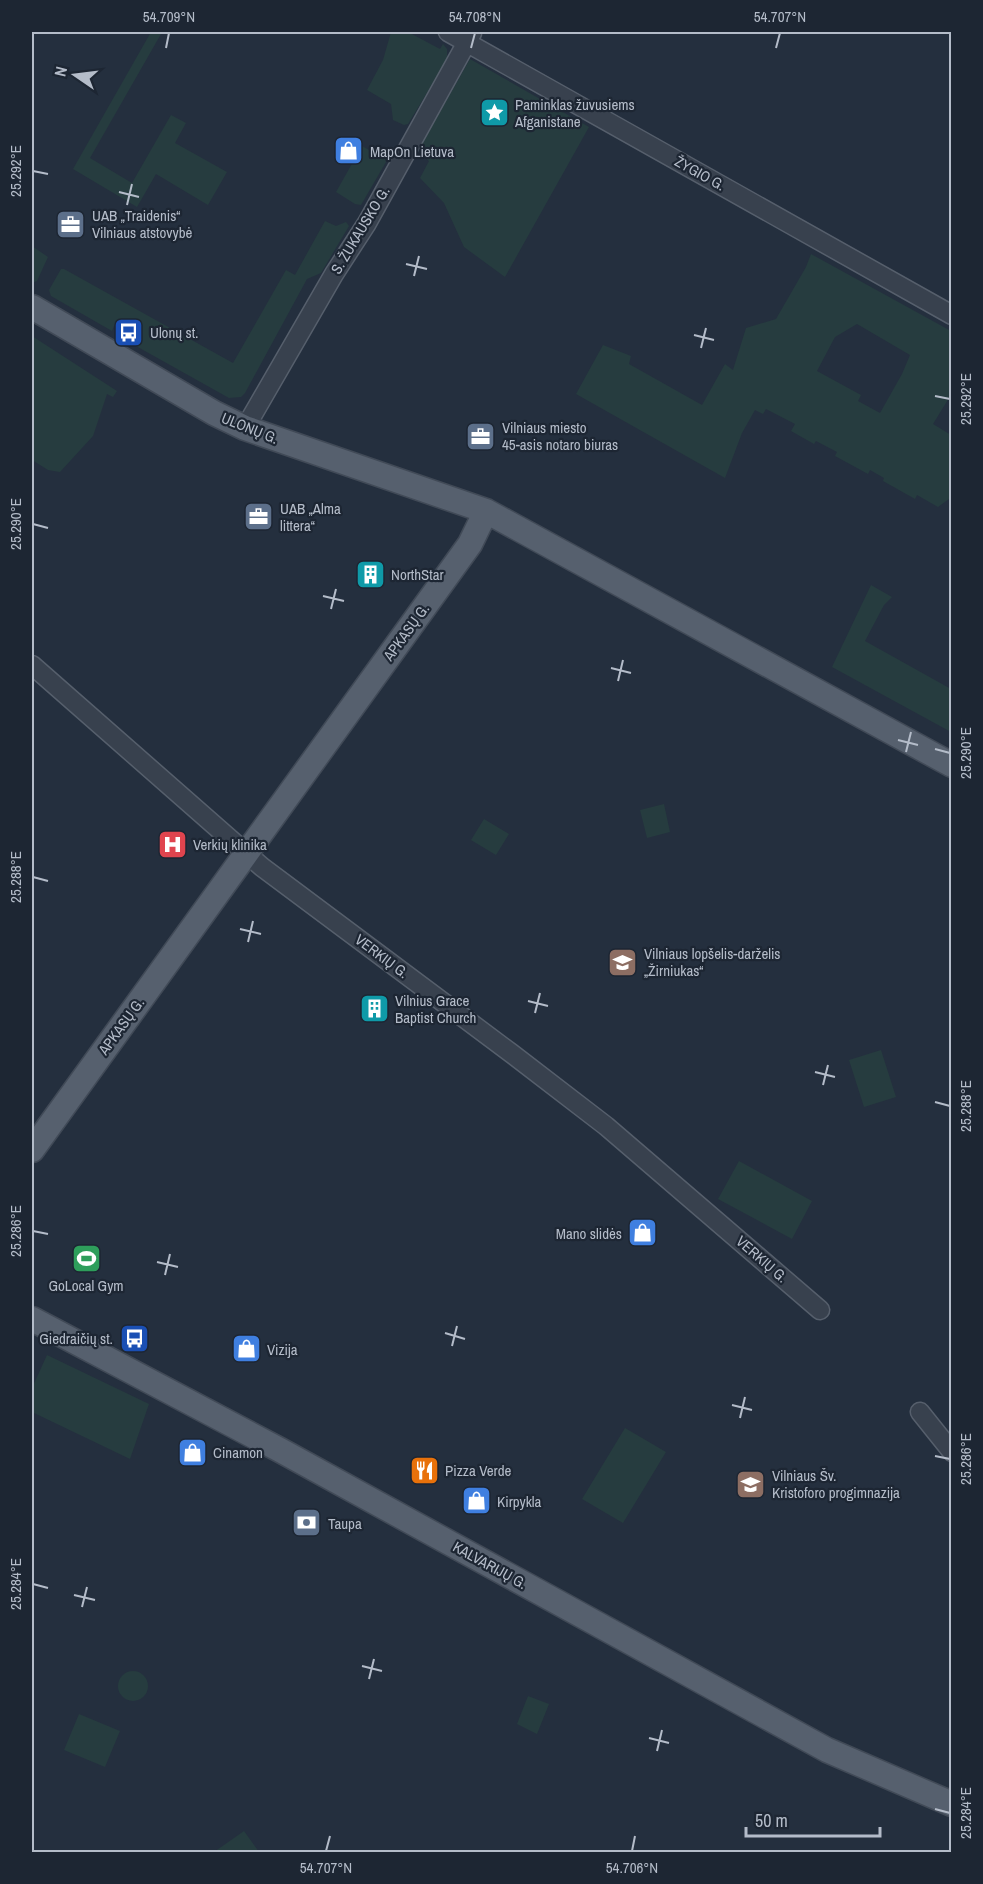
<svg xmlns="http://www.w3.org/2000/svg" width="983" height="1884" font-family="'Archivo Narrow',sans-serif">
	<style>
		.green { fill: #263c3f; fill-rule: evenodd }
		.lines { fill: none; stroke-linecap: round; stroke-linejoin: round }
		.minor-casing { stroke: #565f6c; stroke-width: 21 }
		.major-casing { stroke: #414a57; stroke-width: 27 }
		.minor { stroke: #38414e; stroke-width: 18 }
		.major { stroke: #56606e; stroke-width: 24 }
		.ticks { fill: none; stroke: #b4bcc9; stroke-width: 2 }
		.labels { text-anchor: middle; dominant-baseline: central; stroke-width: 4.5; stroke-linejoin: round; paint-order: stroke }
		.poi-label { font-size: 15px; fill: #b4bcc9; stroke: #1d2633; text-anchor: start }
		.street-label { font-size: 15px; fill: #b4bcc9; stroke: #1d2633 }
		.neatline { fill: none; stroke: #b4bcc9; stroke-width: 2 }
		.ticks-label { font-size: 15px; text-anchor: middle; fill: #b4bcc9 }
	</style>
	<rect width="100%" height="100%" fill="#242f3e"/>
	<!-- green -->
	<path class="green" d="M 151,32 L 161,34 L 90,158 L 132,183 L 171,115 L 186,123 L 175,143 L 227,172 L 208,205 L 156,174 L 137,207 L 73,169 Z
		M 391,32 L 408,32 L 440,49 L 443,44 L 447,49 L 447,60 L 408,124 L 404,125 L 393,120 L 391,104 L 367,90 L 383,60 Z
		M 470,59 L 589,127 L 505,277 L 464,247 L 444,203 L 420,178 L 429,161 L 422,155 L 419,149 Z
		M 362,146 L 385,159 L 386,162 L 361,205 L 355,204 L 336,192 Z
		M 325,221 L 336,226 L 346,222 L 349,226 L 321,273 L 307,279 L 245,393 L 241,397 L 229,398 L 136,346 L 138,340 L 114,326 L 112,331 L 51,296 L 49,290 L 61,269 L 64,269 L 233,363 L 286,270 L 295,275 Z
		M 32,246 L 48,257 L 37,281 L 32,283 Z
		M 811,254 L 951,331 L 951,399 L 949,398 L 933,424 L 951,435 L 951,500 L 949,499 L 938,507 L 917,495 L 915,499 L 883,481 L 884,478 L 870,470 L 868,474 L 835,456 L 837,452 L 816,441 L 814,444 L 791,431 L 795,424 L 766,409 L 763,414 L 755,410 L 742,433 L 725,478 L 576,394 L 603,345 L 631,356 L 629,364 L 702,405 L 725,364 L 733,370 L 746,328 L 776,319 L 806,267 ZM 857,324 L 910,355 L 902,374 L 880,413 L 858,401 L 861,395 L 817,371 L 835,337 Z
		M 32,336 L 117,391 L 113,397 L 107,394 L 93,436 L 60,472 L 48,470 L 32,460 Z
		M 871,585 L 892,597 L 884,605 L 865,641 L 951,689 L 951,732 L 832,667 Z
		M 664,804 L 670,832 L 647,838 L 640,810 Z
		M 484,819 L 509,834 L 496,855 L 471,840 Z
		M 881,1050 L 896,1097 L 864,1107 L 849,1060 Z
		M 739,1161 L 812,1201 L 792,1239 L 718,1199 Z
		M 47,1355 L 149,1404 L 130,1459 L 32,1412 L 32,1388 Z
		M 625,1428 L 666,1452 L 623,1523 L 582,1499 Z
		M118 1686a15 15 0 1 1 30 0a15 15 0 1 1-30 0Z
		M 528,1696 L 549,1704 L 537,1734 L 517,1724 Z
		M 79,1714 L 120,1731 L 105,1767 L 64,1750 Z
		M 244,1831 L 259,1852 L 214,1852 Z"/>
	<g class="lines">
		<defs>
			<path id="minor" d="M 448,32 L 952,315
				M 245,428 L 334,274 L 367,223 L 472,33
				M 32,665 L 262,867 L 511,1053 L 606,1126 L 820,1310
				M 920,1412 L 952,1452"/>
			<path id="major" d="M 32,307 L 214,413 L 245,428 L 486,511 L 952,765
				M 32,1150 L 470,544 L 486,511
				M 32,1319 L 280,1450 L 827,1750 L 952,1804"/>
		</defs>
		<!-- minor casing -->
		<use href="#minor" class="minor-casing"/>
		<!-- major casing -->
		<use href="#major" class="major-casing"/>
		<!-- minor -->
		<use href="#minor" class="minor"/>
		<!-- major -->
		<use href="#major" class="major"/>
	</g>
	<!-- ticks -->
	<path class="ticks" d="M 166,48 L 169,33M 471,48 L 475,33M 776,48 L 780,33M 33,171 L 48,174M 119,192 L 139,197M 127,205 L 132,184M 406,264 L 427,269M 414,276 L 419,256M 694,335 L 714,340M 701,348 L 706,328M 935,396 L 950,399M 33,524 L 48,528M 323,596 L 344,601M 331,609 L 336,589M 611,668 L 631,673M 618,681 L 623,660M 898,740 L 918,745M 935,749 L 950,753M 906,752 L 911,732M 33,877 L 48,881M 240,929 L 261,934M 248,942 L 253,921M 528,1001 L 548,1006M 535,1013 L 540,993M 815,1072 L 835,1077M 823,1085 L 828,1065M 935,1102 L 950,1106M 33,1231 L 48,1234M 157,1262 L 178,1267M 165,1275 L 170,1254M 445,1333 L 465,1339M 452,1346 L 457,1326M 732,1405 L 752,1410M 740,1418 L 745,1397M 935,1456 L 950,1459M 33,1584 L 48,1588M 74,1595 L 95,1600M 82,1607 L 87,1587M 362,1666 L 382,1671M 369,1679 L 374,1659M 649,1738 L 669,1743M 657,1751 L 662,1730M 935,1809 L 950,1813M 326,1851 L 330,1836M 632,1851 L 635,1836"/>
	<!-- icons -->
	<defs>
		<symbol id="sight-square" viewBox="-11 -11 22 22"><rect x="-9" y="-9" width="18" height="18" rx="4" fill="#0f9aa8" stroke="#1d2633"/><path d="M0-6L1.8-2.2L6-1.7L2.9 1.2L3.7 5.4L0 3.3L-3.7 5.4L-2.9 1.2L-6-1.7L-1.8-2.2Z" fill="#fff"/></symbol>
		<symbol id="shop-square" viewBox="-11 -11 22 22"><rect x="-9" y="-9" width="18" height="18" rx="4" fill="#3f7fe0" stroke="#1d2633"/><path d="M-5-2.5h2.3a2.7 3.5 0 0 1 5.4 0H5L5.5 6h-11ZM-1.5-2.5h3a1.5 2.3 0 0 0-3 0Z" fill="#fff"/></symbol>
		<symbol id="office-square" viewBox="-11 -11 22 22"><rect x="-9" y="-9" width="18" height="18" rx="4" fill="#5c6f8a" stroke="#1d2633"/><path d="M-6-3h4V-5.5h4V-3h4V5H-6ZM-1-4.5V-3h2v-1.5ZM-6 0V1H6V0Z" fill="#fff"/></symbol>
		<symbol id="bus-square" viewBox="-11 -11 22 22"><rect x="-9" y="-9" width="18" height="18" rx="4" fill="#1a4fb4" stroke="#1d2633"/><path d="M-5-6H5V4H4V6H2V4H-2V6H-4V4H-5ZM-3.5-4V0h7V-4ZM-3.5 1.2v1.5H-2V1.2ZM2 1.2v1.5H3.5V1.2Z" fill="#fff"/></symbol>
		<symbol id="building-square" viewBox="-11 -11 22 22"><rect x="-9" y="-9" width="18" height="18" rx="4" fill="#0f9aa8" stroke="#1d2633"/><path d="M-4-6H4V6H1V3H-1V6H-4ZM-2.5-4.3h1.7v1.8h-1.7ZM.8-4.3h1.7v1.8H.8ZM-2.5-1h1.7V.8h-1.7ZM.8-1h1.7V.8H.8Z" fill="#fff"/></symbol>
		<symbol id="hospital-square" viewBox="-11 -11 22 22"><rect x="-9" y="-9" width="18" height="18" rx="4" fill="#e0444e" stroke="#1d2633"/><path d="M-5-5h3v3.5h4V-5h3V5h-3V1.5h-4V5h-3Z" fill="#fff"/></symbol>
		<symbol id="school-square" viewBox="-11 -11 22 22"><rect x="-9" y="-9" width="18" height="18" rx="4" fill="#8d6e63" stroke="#1d2633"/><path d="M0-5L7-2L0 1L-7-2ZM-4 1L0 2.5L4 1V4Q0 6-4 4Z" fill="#fff"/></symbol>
		<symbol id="stadium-square" viewBox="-11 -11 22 22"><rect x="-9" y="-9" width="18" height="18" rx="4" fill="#2e9e5b" stroke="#1d2633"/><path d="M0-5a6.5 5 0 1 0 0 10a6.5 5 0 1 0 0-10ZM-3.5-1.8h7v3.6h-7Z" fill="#fff"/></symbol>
		<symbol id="restaurant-square" viewBox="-11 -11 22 22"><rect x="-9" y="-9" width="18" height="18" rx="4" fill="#e8710a" stroke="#1d2633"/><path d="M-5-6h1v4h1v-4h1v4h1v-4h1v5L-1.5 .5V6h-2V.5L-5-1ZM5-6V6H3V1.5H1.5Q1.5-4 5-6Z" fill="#fff"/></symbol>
		<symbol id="bank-square" viewBox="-11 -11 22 22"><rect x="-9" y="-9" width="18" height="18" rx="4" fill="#5c6f8a" stroke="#1d2633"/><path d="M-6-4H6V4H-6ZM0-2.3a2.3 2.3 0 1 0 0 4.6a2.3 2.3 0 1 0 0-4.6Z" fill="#fff"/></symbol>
	</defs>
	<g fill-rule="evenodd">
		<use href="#sight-square" x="478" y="96" width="33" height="33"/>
		<use href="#shop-square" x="332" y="134" width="33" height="33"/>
		<use href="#office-square" x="54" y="208" width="33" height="33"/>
		<use href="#bus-square" x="112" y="316" width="33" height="33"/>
		<use href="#office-square" x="464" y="420" width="33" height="33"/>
		<use href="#office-square" x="242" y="500" width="33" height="33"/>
		<use href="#building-square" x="354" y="558" width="33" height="33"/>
		<use href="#hospital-square" x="156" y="828" width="33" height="33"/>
		<use href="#school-square" x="606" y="946" width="33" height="33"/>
		<use href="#building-square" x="358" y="992" width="33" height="33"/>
		<use href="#shop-square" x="626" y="1216" width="33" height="33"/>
		<use href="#stadium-square" x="70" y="1242" width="33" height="33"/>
		<use href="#bus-square" x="118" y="1322" width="33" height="33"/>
		<use href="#shop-square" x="230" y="1332" width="33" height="33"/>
		<use href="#shop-square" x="176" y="1436" width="33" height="33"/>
		<use href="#restaurant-square" x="408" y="1454" width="33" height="33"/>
		<use href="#school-square" x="734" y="1468" width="33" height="33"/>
		<use href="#shop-square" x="460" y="1484" width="33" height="33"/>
		<use href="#bank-square" x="290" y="1506" width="33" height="33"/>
	</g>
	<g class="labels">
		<!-- poi labels -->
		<g class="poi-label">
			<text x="515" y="104">Paminklas žuvusiems<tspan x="515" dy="17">Afganistane</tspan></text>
			<text x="370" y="151">MapOn Lietuva</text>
			<text x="92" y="215">UAB „Traidenis“<tspan x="92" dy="17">Vilniaus atstovybė</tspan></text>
			<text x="150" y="332">Ulonų st.</text>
			<text x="502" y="427">Vilniaus miesto<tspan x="502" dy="17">45-asis notaro biuras</tspan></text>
			<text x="280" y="508">UAB „Alma<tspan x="280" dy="17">littera“</tspan></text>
			<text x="391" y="574">NorthStar</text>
			<text x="193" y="844">Verkių klinika</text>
			<text x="644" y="953">Vilniaus lopšelis-darželis<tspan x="644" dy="17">„Žirniukas“</tspan></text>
			<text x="395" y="1000">Vilnius Grace<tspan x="395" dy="17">Baptist Church</tspan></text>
			<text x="622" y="1233" text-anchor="end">Mano slidės</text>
			<text x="86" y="1285" text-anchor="middle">GoLocal Gym</text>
			<text x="113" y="1338" text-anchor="end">Giedraičių st.</text>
			<text x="267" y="1349">Vizija</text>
			<text x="213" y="1452">Cinamon</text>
			<text x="445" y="1470">Pizza Verde</text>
			<text x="772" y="1475">Vilniaus Šv.<tspan x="772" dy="17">Kristoforo progimnazija</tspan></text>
			<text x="497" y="1501">Kirpykla</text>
			<text x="328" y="1523">Taupa</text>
		</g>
		<!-- street labels -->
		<g class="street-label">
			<text transform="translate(700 173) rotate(29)">ŽYGIO G.</text>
			<text transform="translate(360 230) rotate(-59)">S. ŽUKAUSKO G.</text>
			<text transform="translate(250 428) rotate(22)">ULONŲ G.</text>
			<text transform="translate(406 632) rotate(-54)">APKASŲ G.</text>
			<text transform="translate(382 956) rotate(37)">VERKIŲ G.</text>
			<text transform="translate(121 1026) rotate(-54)">APKASŲ G.</text>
			<text transform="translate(762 1259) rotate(41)">VERKIŲ G.</text>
			<text transform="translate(490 1565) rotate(29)">KALVARIJŲ G.</text>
		</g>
	</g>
	<!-- border -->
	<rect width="983" height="1884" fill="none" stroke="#1d2633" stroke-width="66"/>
	<!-- north arrow -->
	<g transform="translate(75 75) rotate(284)" stroke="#1d2633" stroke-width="4.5" paint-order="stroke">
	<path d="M0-4.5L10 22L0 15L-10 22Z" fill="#b4bcc9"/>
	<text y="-9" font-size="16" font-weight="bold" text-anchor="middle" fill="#b4bcc9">N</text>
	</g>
	<!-- scale -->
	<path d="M746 1827v9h134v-9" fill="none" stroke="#b4bcc9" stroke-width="3"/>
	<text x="755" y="1827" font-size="18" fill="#b4bcc9" stroke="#1d2633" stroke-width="4.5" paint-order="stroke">50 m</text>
	<rect x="33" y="33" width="917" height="1818" class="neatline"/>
	<g class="ticks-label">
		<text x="169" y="22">54.709°N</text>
		<text x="475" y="22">54.708°N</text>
		<text x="780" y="22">54.707°N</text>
		<text transform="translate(16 171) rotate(-90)" y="5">25.292°E</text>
		<text transform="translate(966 399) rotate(-90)" y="5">25.292°E</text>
		<text transform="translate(16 524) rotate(-90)" y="5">25.290°E</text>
		<text transform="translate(966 753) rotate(-90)" y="5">25.290°E</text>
		<text transform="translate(16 877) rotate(-90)" y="5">25.288°E</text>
		<text transform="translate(966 1106) rotate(-90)" y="5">25.288°E</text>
		<text transform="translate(16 1231) rotate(-90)" y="5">25.286°E</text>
		<text transform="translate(966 1459) rotate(-90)" y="5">25.286°E</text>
		<text transform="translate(16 1584) rotate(-90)" y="5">25.284°E</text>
		<text transform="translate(966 1813) rotate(-90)" y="5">25.284°E</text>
		<text x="326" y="1873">54.707°N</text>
		<text x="632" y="1873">54.706°N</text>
	</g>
</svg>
